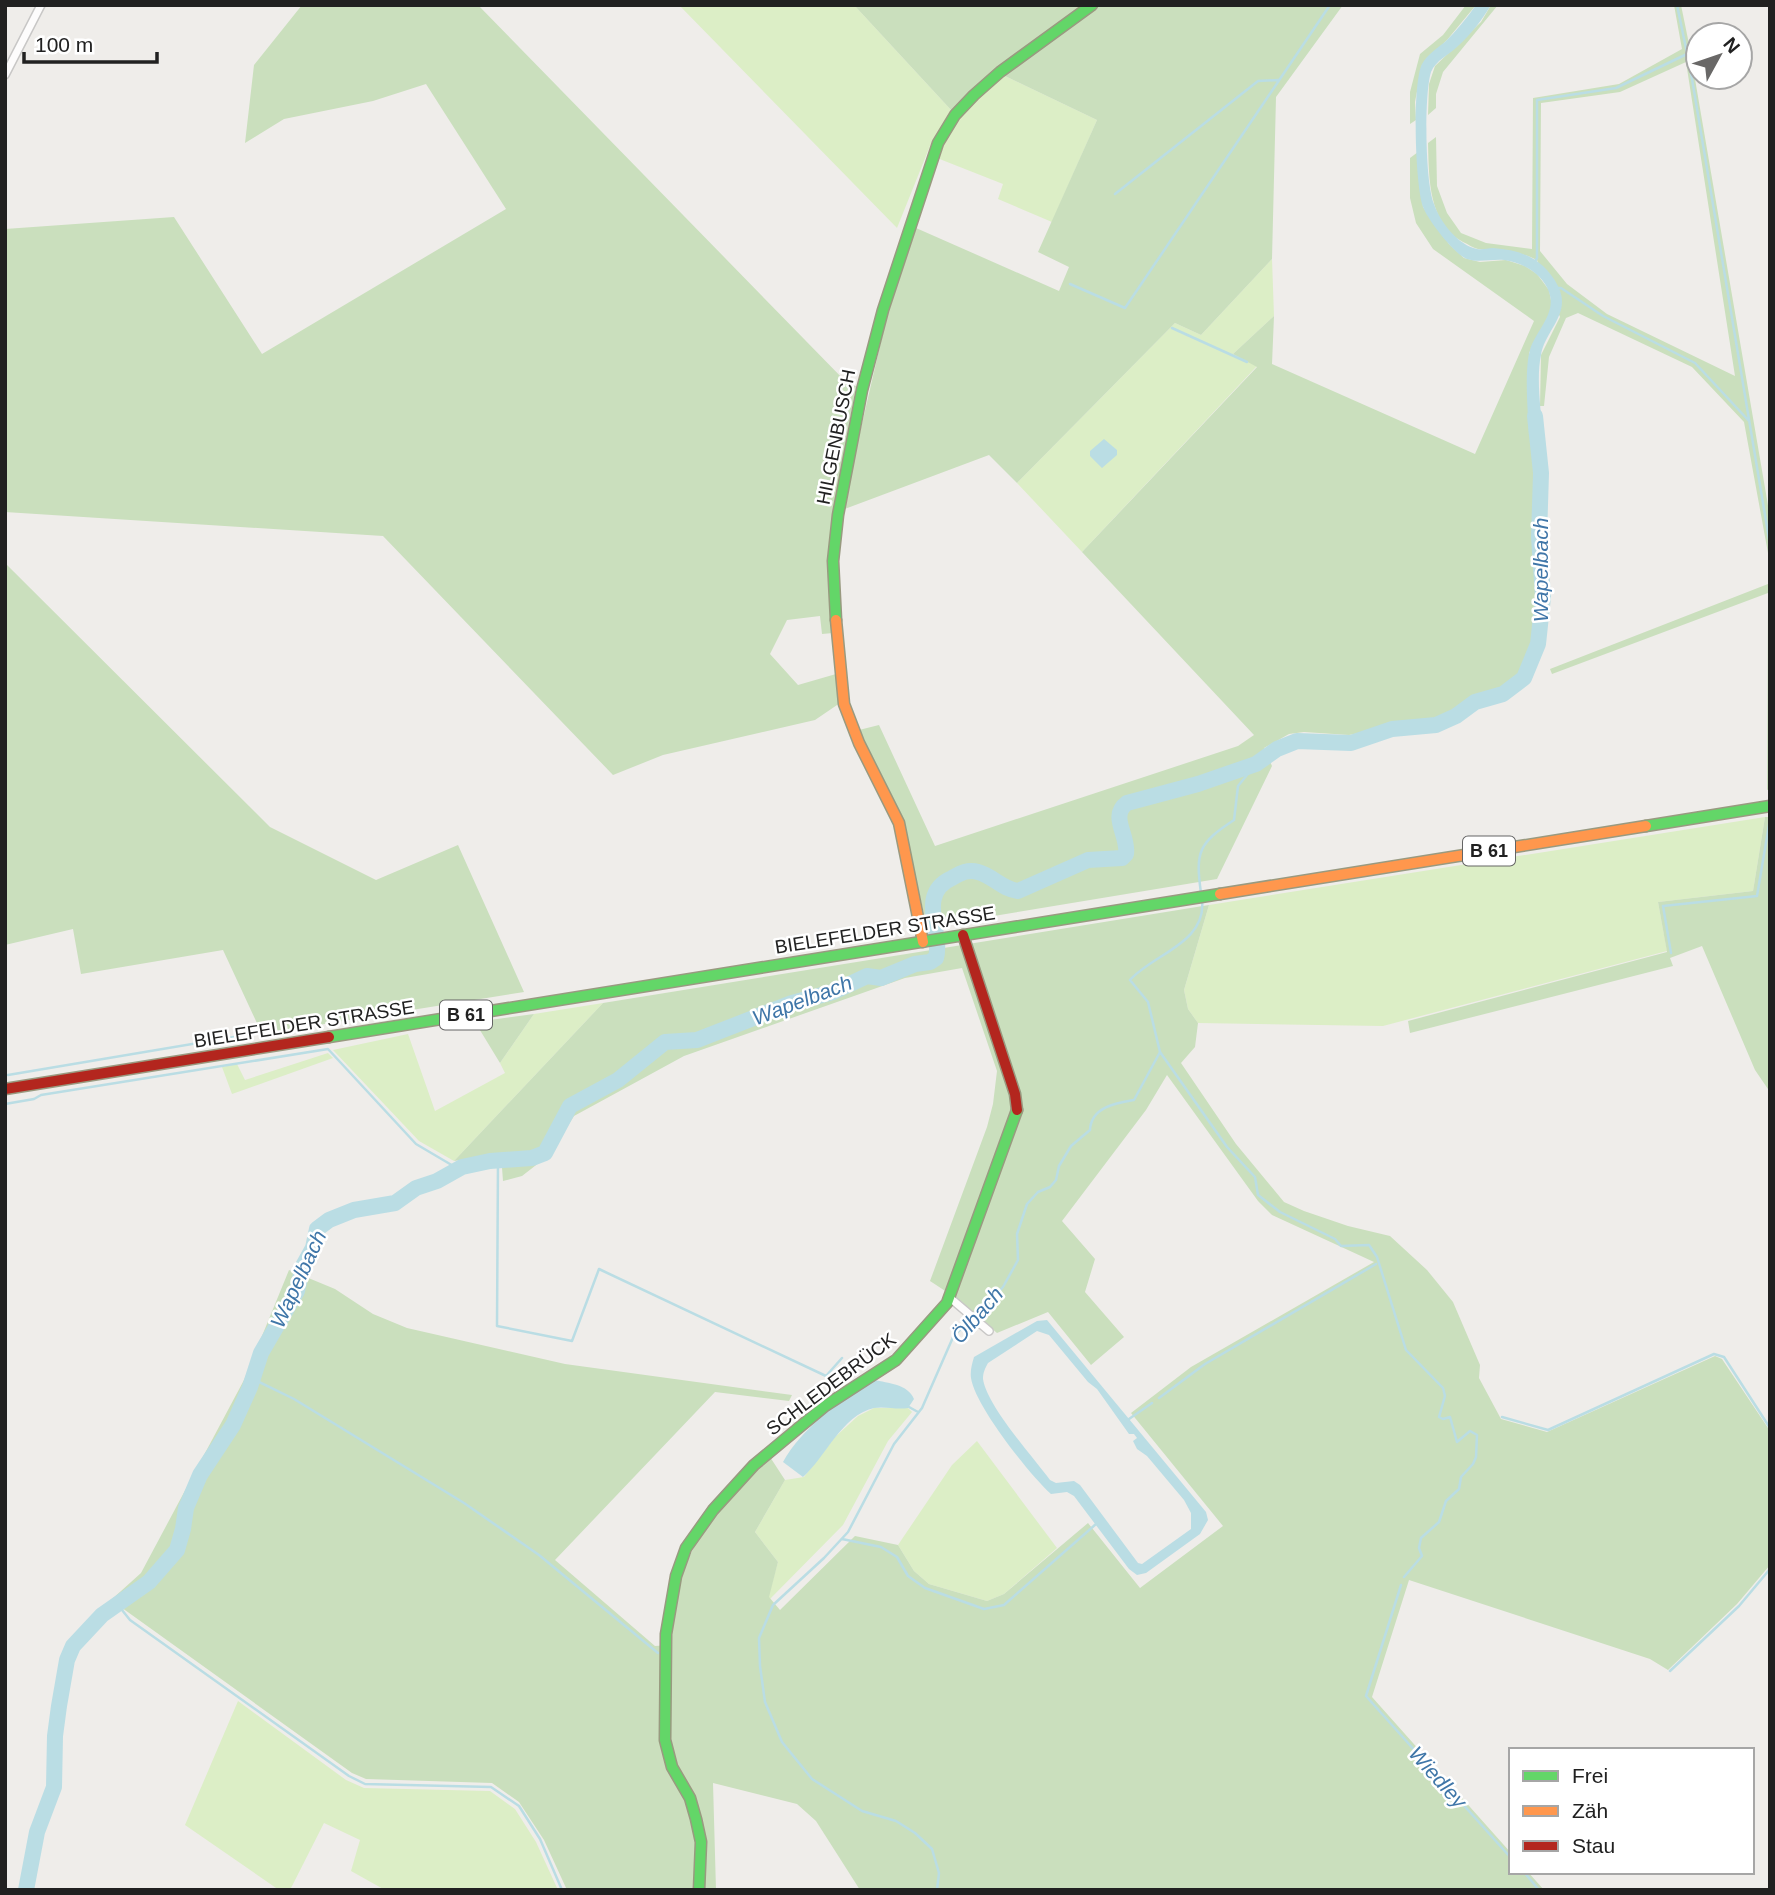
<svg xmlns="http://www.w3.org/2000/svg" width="1775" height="1895" font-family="Arial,sans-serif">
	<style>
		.grass { fill: #dceec6 }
		.forest { fill: #cadfbd; fill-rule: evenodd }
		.water { fill: #badde4; fill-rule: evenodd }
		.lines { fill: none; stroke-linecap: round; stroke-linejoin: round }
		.stream { stroke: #badde4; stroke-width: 2.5 }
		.river { stroke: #badde4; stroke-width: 16 }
		.street-casing { stroke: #c8c7c6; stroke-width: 10 }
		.fast-casing { stroke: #999a80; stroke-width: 13 }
		.slow-casing { stroke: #999a80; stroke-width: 13 }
		.jam-casing { stroke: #999a80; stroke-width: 13 }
		.street { stroke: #fdfcfc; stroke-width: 7 }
		.fast { stroke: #63d668; stroke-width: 10 }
		.slow { stroke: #ff974d; stroke-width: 10 }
		.jam { stroke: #b3261e; stroke-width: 10 }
		.labels { text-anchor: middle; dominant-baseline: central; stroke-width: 5; stroke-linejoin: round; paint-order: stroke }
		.shield { fill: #fff; stroke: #646464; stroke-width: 2 }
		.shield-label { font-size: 18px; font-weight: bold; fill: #212121 }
		.street-label { font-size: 19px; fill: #212121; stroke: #fff }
		.water-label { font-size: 21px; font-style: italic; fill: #3f76a8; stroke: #fff }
	</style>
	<rect width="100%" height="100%" fill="#efedea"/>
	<!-- grass -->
	<path class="grass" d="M 679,5 L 854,5 L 952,111 L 932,141 L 897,228 Z
		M 1003,75 L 1097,120 L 1052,222 L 998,199 L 1003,184 L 937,158 L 958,117 Z
		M 1272,259 L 1274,316 L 1233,354 L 1257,366 L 1082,552 L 1017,483 L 1175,323 L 1201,335 Z
		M 1765,817 L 1753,891 L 1658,902 L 1667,951 L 1383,1026 L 1198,1023 L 1188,1009 L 1184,990 L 1209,905 Z
		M 603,1003 L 454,1161 L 419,1141 L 333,1050 L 408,1034 L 435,1111 L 505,1073 L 500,1063 L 534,1014 Z
		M 328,1053 L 333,1058 L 232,1094 L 222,1067 L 237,1064 L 245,1080 Z
		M 874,1408 L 908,1408 L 912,1412 L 888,1441 L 843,1525 L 770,1599 L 768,1597 L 778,1562 L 755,1532 L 785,1480 L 804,1477 L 835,1437 L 858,1416 Z
		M 977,1441 L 1057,1548 L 1004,1594 L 987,1601 L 929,1584 L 914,1571 L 898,1545 L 952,1465 Z
		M 238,1701 L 346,1780 L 364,1788 L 490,1791 L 515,1809 L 536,1842 L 558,1890 L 385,1890 L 351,1871 L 360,1840 L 324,1823 L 290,1890 L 279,1890 L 185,1825 Z"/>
	<!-- forest -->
	<path class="forest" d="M 302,5 L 478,5 L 849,385 L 856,386 L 833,515 L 829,561 L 833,633 L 822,634 L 820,616 L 787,620 L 770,654 L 798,685 L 836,674 L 840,703 L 815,720 L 663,755 L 613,775 L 383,536 L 5,512 L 5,229 L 174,217 L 262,354 L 506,209 L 426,84 L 373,101 L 284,119 L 245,143 L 254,65 Z
		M 854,5 L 1085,5 L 952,111 Z
		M 1100,5 L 1343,5 L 1276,97 L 1272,259 L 1201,335 L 1175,323 L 1017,483 L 989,455 L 842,510 L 892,294 L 916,228 L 1059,291 L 1069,267 L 1038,252 L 1097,120 L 1003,75 Z
		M 1466,5 L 1476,5 L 1447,40 L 1422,65 L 1415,102 L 1416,120 L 1410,124 L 1410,92 L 1420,54 L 1443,35 Z
		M 1491,5 L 1498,5 L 1443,72 L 1436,94 L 1436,108 L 1428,115 L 1429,84 L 1435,66 L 1481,22 Z
		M 1674,5 L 1681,5 L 1689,44 L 1770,517 L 1770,789 L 1767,790 L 1768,593 L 1552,674 L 1550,669 L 1768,584 L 1768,553 L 1744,422 L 1692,367 L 1578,313 L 1566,318 L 1549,357 L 1544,406 L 1540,406 L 1541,355 L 1560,317 L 1537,260 C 1517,250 1500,251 1478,249 C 1473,248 1468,244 1463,242 C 1428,223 1429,178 1428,143 L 1436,137 L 1437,186 L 1447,213 L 1461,233 L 1486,243 L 1532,249 L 1533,98 L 1619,84 L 1682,49 ZM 1686,62 L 1735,376 L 1607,314 L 1567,284 L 1540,251 L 1541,103 L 1620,92 Z
		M 1418,152 L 1423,207 L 1449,244 L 1464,258 L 1480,262 L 1506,260 L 1525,266 L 1537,274 L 1549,290 L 1552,305 L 1550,313 L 1529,353 L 1528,407 L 1534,473 L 1532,538 L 1536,596 L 1531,642 L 1520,672 L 1500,690 L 1474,697 L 1454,712 L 1434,719 L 1389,722 L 1375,730 L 1349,735 L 1304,732 L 1289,734 L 1264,748 L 1272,766 L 1217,879 L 927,927 L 903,822 L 859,730 L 879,725 L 935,846 L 1238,746 L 1254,735 L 1082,552 L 1257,367 L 1233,354 L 1274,316 L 1272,364 L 1475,454 L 1534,321 L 1433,249 L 1416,223 L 1410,198 L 1410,158 Z
		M 5,563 L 270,827 L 376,880 L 458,845 L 524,992 L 262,1034 L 223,950 L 81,974 L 73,929 L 5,945 Z
		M 1765,817 L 1770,817 L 1770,1092 L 1755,1070 L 1702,946 L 1670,958 L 1673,966 L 1410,1033 L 1408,1021 L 1667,952 L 1658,902 L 1753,891 Z
		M 1209,905 L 1184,990 L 1188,1009 L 1198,1023 L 1195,1047 L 1181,1063 L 1236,1144 L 1284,1202 L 1304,1211 L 1348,1226 L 1390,1236 L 1427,1270 L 1453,1302 L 1480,1365 L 1479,1378 L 1501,1419 L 1547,1432 L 1715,1356 L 1722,1359 L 1770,1431 L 1770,1565 L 1737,1604 L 1668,1670 L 1650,1659 L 1409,1580 L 1372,1697 L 1511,1853 L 1511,1872 L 1528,1872 L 1544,1890 L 860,1890 L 816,1821 L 797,1804 L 713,1783 L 716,1890 L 567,1890 L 544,1840 L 519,1802 L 492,1783 L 366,1779 L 352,1773 L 111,1600 L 141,1573 L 244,1380 L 289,1270 L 335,1289 L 373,1314 L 407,1328 L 565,1364 L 792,1395 L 789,1401 L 715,1392 L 555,1560 L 655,1646 L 671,1645 C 673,1562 708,1510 770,1457 L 785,1480 L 755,1532 L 778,1562 L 769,1597 L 780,1610 L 855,1536 L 898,1545 L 914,1571 L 929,1584 L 987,1601 L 1004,1594 L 1088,1523 L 1140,1588 L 1223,1526 L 1131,1413 L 1191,1367 L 1374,1262 L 1272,1215 L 1258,1201 L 1167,1075 L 1146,1110 L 1062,1221 L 1095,1259 L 1085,1292 L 1124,1337 L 1091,1365 L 1048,1312 L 997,1333 L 959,1300 L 930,1281 L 987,1127 L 993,1104 L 997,1071 L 962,968 L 905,978 L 684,1056 L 574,1116 L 549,1155 L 522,1176 L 503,1181 L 501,1154 L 454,1161 L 603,1003 Z
		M 534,1014 L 500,1063 L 475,1022 Z"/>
	<!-- water -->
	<path class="water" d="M 1476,5 L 1491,5 C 1482,20 1471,34 1458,46 C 1449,55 1436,60 1431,72 C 1424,95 1425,182 1434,204 C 1440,222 1458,245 1477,249 C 1482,250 1488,248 1493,248 C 1522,250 1544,259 1558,286 C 1572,314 1545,330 1541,355 C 1536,379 1541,411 1543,435 L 1529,435 C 1528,414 1524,370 1530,350 C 1535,331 1557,314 1549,292 C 1543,274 1522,262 1504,260 C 1491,259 1479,263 1467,259 C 1454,254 1428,220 1423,207 C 1415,185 1412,84 1422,64 C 1427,55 1437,48 1445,42 C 1456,31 1467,18 1476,5 Z
		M 1104,439 L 1117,450 L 1117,455 L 1102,468 L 1090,456 L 1090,451 Z
		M 1047,1320 L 1206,1512 L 1208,1520 L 1200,1534 L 1146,1573 L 1137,1575 L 1129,1569 L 1074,1496 L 1067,1492 L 1051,1494 C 1030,1475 975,1406 971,1378 C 970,1371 972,1364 974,1357 L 1037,1321 ZM 1037,1331 L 1049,1335 L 1088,1382 L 1097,1389 L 1129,1434 L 1134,1434 L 1137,1438 L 1133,1441 L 1137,1449 L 1147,1456 L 1184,1500 L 1191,1513 L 1191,1529 L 1142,1564 L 1138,1563 L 1080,1485 L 1074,1481 L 1056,1483 L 1050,1480 C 1033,1457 987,1406 983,1379 C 983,1372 985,1369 988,1363 Z
		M 874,1380 C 888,1383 908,1384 914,1399 L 908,1408 C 897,1410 885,1406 874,1408 C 842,1415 825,1458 803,1477 L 783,1462 C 802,1428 840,1400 874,1380 Z"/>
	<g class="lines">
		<!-- stream -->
		<path class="stream" d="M 1677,5 L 1687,53
			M 1690,67 L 1770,545
			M 1115,194 L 1258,81 L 1278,80
			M 1534,263 L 1537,258 L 1537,100 L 1616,88 L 1687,54
			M 1070,284 L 1125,308 L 1330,5
			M 1556,288 L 1561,288 L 1603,316 L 1695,363 L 1749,421
			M 1172,328 L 1247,362
			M 1201,893 C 1195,851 1199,843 1234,820 L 1238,786 L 1256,764
			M 1671,953 L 1663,906 L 1757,896 L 1770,819
			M 1160,1052 L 1227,1147 L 1255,1177 L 1258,1195 L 1280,1212 L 1335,1239 L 1341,1246 L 1369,1245 L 1377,1257 L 1406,1350 L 1443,1388 L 1445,1396 L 1439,1417 L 1443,1419 L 1450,1417 L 1457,1442 L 1470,1431 L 1477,1435 L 1476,1457 L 1473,1464 L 1461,1477 L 1459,1489 L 1446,1501 L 1439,1522 L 1421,1538 L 1419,1548 L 1422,1556 L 1404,1577
			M 8,1075 L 258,1033
			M 5,1104 L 34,1099 L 41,1095 L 328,1049 L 416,1144 L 455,1167 L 462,1167
			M 498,1160 L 497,1326 L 572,1341 L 599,1269 L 826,1376 L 842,1358
			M 253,1379 L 294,1399 L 464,1503 L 539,1555 L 658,1653
			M 1159,1398 L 1205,1364 L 1376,1264
			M 909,1407 L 918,1412
			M 1502,1417 L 1548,1430 L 1714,1354 L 1724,1357 L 1770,1428
			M 1129,1419 L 1152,1403
			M 842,1539 L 881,1547 L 897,1557 L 908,1576 L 925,1588 L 984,1609 L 1004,1605 L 1096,1524
			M 1401,1585 L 1366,1696 L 1511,1858
			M 118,1605 L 130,1620 L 349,1776 L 365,1784 L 491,1787 L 519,1806 L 540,1839 L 562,1890
			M 1670,1671 L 1739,1606 L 1770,1569
			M 1524,1872 L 1539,1890
			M 937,1890 L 939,1873 L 932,1849 L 915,1833 L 896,1821 L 862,1811 L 812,1779 L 782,1742 L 765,1702 L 760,1666 L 759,1638 L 773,1605 L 824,1558 L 848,1532 L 894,1444 L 922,1408 L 954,1335 L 980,1313 L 1003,1287 L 1018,1260 L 1017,1234 L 1027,1204 L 1038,1192 L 1050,1187 L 1056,1180 L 1059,1166 L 1071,1146 L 1090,1130 C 1091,1107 1116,1103 1134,1100 L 1160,1052 L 1148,1002 L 1130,980 C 1153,954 1207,943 1202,900"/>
		<!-- river -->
		<path class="river" d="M 26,1890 L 37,1832 L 54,1787 L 55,1736 L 59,1706 L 67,1660 L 73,1646 L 102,1615 L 149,1582 L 177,1550 L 183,1529 L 186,1508 L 200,1475 L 233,1425 L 250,1387 L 261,1353 L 297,1291 L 303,1266 L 313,1248 L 317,1229 L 329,1220 L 354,1210 L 395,1203 L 416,1188 L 437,1181 L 462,1167 L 490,1161 L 532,1158 L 545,1153 L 570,1106 L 618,1080 L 665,1042 L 697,1040 L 792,1003 L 833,992 L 867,976 L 881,978 L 915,964 L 930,962 L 936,958 C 943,933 916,894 952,878 C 961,873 968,869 978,872 C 993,876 1002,889 1018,891 L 1088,860 L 1122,858 L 1126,854 C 1129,836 1109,816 1127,803 L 1198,784 L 1256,764 L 1277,749 L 1297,741 L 1351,743 L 1392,729 L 1436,725 L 1456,716 L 1475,702 L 1503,694 L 1524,678 L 1538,644 L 1543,597 L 1539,537 L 1541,473 L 1535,416"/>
		<defs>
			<path id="street" d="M 5,75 L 41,5
				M 949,1297 L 989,1331"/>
			<path id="fast" d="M 836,620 L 833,561 L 838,515 L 862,390 L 883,310 L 938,143 L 955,115 L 974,95 L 1000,72 L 1092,5
				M 1646,826 L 1770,806
				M 329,1037 L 1220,894
				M 699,1890 L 701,1842 L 696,1819 L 690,1798 L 672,1767 L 665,1740 L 666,1634 L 676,1576 L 686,1548 L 713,1510 L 754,1465 L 825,1406 L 896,1360 L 947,1303 L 1017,1110"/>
			<path id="slow" d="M 836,620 L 844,704 L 859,743 L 899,823 L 923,942
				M 1220,894 L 1646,826"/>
			<path id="jam" d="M 963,935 L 1015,1094 L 1017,1110
				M 5,1089 L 329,1037"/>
		</defs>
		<!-- street casing -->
		<use href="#street" class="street-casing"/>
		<!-- fast casing -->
		<use href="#fast" class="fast-casing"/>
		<!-- slow casing -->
		<use href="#slow" class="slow-casing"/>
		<!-- jam casing -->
		<use href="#jam" class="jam-casing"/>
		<!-- street -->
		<use href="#street" class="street"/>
		<!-- fast -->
		<use href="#fast" class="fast"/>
		<!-- slow -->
		<use href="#slow" class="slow"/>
		<!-- jam -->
		<use href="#jam" class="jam"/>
	</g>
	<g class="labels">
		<!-- shield labels -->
		<g class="shield">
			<rect x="1463" y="836.5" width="52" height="29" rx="5"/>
			<rect x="440" y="1000.5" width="52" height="29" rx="5"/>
		</g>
		<g class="shield-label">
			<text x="1489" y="851">B 61</text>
			<text x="466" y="1015">B 61</text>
		</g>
		<!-- street labels -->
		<g class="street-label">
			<text transform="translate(836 437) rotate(-79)">HILGENBUSCH</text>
			<text transform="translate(885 930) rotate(-9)">BIELEFELDER STRASSE</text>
			<text transform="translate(304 1024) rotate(-9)">BIELEFELDER STRASSE</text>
			<text transform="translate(831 1384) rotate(-37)">SCHLEDEBRÜCK</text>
		</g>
		<!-- water labels -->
		<g class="water-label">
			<text transform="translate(1540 570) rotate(-90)">Wapelbach</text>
			<text transform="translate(802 1000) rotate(-21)">Wapelbach</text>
			<text transform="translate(298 1279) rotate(-65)">Wapelbach</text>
			<text transform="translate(977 1315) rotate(-49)">Ölbach</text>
			<text transform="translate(1438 1777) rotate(48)">Wiedley</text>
		</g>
	</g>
	<!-- border -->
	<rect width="1775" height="1895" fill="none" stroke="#212121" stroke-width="14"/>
	<!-- legend -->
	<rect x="1509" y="1748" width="245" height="126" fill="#ffffff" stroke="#a6a6a6" stroke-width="2"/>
	<rect x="1523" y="1771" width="35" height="10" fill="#63d668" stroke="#a6a6a6" stroke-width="2"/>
	<text x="1572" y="1783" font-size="21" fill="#212121">Frei</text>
	<rect x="1523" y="1806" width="35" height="10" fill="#ff974d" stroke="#a6a6a6" stroke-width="2"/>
	<text x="1572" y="1818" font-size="21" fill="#212121">Zäh</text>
	<rect x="1523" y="1841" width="35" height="10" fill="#b3261e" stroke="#a6a6a6" stroke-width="2"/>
	<text x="1572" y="1853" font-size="21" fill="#212121">Stau</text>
	<!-- north arrow -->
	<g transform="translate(1719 56) rotate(50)"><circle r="33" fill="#ffffff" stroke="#a6a6a6" stroke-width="2"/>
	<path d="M0-5L12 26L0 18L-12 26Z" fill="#696867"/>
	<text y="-10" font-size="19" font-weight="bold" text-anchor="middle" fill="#212121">N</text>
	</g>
	<!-- scale -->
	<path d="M24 52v10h133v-10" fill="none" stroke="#212121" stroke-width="3.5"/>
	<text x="35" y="52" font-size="21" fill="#212121" stroke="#ffffff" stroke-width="5" paint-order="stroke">100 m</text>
</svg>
